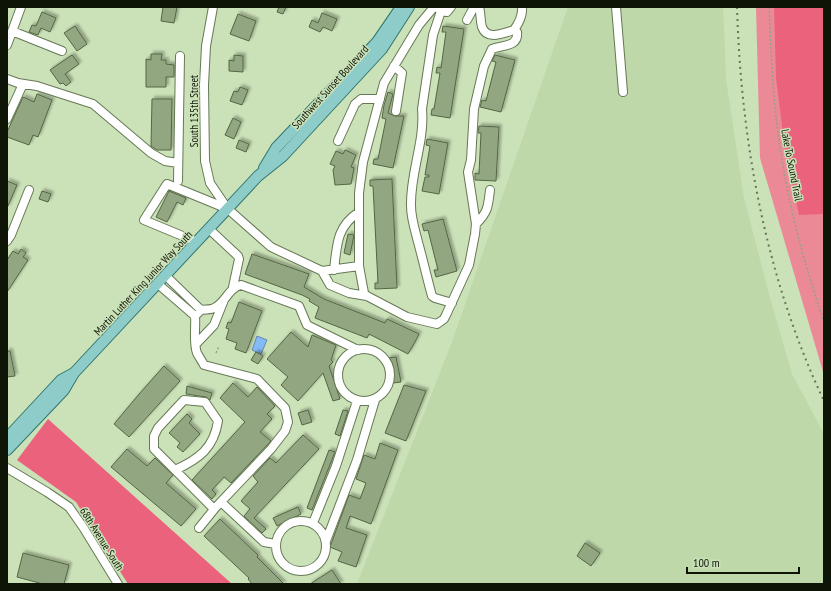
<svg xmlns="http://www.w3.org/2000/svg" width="831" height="591" font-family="'PT Sans Narrow',sans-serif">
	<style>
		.built { fill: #bed8a9 }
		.green { fill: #eb8997 }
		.forest { fill: #ea627c }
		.water { fill: #84baf5; stroke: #6188ae }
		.building { fill: #92a781; stroke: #536643; filter: url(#shadow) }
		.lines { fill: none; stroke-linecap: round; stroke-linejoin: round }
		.minor-casing { stroke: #667955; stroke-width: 10 }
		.major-casing { stroke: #30766e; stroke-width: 12 }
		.path { stroke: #91a382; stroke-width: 1.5; stroke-dasharray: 2 2; stroke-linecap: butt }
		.minor { stroke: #fff; stroke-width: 8 }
		.major { stroke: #8eccc9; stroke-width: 10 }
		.rail { stroke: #67755a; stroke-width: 2; stroke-dasharray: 2 4; stroke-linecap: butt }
		.labels { text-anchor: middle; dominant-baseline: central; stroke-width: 3; stroke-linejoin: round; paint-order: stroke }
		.street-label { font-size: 11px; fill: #0e1507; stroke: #cbe1b8 }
	</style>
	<defs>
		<filter id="shadow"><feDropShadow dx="2.5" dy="-2.5" stdDeviation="1" flood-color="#0004"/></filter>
	</defs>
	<rect width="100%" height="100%" fill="#cbe1b8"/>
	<!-- built -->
	<path class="built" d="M 568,7 L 723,7 L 726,79 L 744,198 L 770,298 L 792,374 L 824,434 L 824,584 L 357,584 L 452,342 Z"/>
	<!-- green -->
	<path class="green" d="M 756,7 L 824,7 L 824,375 L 760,158 Z"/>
	<!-- forest -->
	<path class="forest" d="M 774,7 L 824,7 L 824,214 L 799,215 L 785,149 L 776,78 Z
		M 48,419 L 232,584 L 128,584 L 76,502 L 17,460 Z"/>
	<!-- water -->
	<path class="water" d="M 257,336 L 267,340 L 261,354 L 252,350 Z"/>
	<!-- building -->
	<path class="building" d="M 163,7 L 177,7 L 174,23 L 161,21 Z
		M 279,7 L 286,7 L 283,14 L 277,12 Z
		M 42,12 L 56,18 L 50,32 L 41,28 L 38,35 L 29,32 L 32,25 L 36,26 Z
		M 322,13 L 337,19 L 332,31 L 323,27 L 320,32 L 309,27 L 312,20 L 318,23 Z
		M 238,14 L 256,21 L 249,41 L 230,34 Z
		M 75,26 L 87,44 L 77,51 L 64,33 Z
		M 443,26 L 464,29 L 450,118 L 431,115 L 432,109 L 434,109 L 440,73 L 436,73 L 437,67 L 441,68 L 446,32 L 442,32 Z
		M 151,54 L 162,54 L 161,60 L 166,60 L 166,64 L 174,65 L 174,77 L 166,77 L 166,87 L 146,87 L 146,59 L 151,60 Z
		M 72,55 L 79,64 L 65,74 L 71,82 L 66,86 L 63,83 L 60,84 L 50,70 Z
		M 234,55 L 243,56 L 243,72 L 229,71 L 229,60 L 234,61 Z
		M 495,55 L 515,60 L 501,112 L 480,107 L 482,100 L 486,101 L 496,62 L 492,61 Z
		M 240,87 L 248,90 L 242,105 L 230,101 L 234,91 L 238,92 Z
		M 388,92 L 393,94 L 388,113 L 395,116 L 404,116 L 393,168 L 373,164 L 374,159 L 378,159 L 386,119 L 382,118 L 384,105 Z
		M 37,94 L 52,100 L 38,137 L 33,135 L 29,145 L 7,137 L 7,132 L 23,97 L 34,102 Z
		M 152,99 L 172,99 L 171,150 L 157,150 L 151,146 Z
		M 233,118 L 241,122 L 234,139 L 225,135 Z
		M 479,126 L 499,127 L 496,181 L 475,180 L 475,173 L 479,174 L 481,133 L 478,133 Z
		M 427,139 L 448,143 L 439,194 L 422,191 L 425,177 L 429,177 L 429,175 L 425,175 L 430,146 L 426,145 Z
		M 239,140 L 249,144 L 246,152 L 236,148 Z
		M 345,150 L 356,155 L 351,167 L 354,168 L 351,184 L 335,185 L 333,170 L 335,166 L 330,164 L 336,151 L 343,154 Z
		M 392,179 L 397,288 L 375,289 L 375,283 L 378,283 L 373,186 L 370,186 L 370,180 Z
		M 7,181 L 17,185 L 7,208 Z
		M 42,191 L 51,194 L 48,202 L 39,199 Z
		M 169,191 L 186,198 L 183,205 L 177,202 L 167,222 L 156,217 Z
		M 443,219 L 457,271 L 436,277 L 434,270 L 438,270 L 428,230 L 424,231 L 422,224 Z
		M 348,234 L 354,235 L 350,255 L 344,253 Z
		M 21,249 L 26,253 L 23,257 L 28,260 L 7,292 L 7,260 L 13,251 L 18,254 Z
		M 252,254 L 309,274 L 304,287 L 324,299 L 385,323 L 387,319 L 419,334 L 415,342 L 408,354 L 369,334 L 367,338 L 315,318 L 319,307 L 309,301 L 310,299 L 302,295 L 245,274 Z
		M 239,302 L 262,311 L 246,353 L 235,349 L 237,343 L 226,339 L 229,329 L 226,328 L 228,322 L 231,323 Z
		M 291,332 L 308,347 L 312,335 L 336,345 L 331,360 L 333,362 L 329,366 L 340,399 L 333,401 L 323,373 L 298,401 L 281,385 L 288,377 L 267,359 Z
		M 7,351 L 10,351 L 15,376 L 7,377 Z
		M 256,352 L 263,356 L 258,364 L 251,360 Z
		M 396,357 L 401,382 L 393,383 L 388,358 Z
		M 164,366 L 180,381 L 129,437 L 114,424 L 140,393 Z
		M 233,383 L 248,397 L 257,387 L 275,406 L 267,414 L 272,419 L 260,432 L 271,441 L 231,483 L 224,477 L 212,490 L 216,494 L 212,499 L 192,480 L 245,422 L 220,398 Z
		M 404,385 L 426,391 L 406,441 L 385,433 Z
		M 187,386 L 212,393 L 210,400 L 206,397 L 186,394 Z
		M 308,410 L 312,422 L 302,425 L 298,413 Z
		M 343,410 L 348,411 L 340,436 L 335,434 Z
		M 187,414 L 192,419 L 189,423 L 200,434 L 183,452 L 177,447 L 180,443 L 169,433 Z
		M 303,435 L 319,449 L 254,518 L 266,529 L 262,533 L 244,516 L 250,509 L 241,501 L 258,482 L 253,476 L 270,458 L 276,463 Z
		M 380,443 L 398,450 L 371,524 L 350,516 L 346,528 L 367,535 L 356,567 L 338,561 L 342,552 L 330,547 L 349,495 L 360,499 L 366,483 L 356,479 L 364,455 L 375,459 Z
		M 127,449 L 147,466 L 155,458 L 173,475 L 166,483 L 196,509 L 181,526 L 111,467 Z
		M 329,450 L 335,452 L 312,510 L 307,508 Z
		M 298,507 L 301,514 L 277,526 L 273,518 Z
		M 220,519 L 258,555 L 257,557 L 284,584 L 252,584 L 248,579 L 249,578 L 204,536 Z
		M 585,543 L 600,553 L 591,566 L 577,556 Z
		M 23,553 L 69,565 L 64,584 L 43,584 L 17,577 Z
		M 332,570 L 341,584 L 310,584 Z"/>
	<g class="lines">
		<defs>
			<path id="minor" d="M 213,7 L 206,46 L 204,85 L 205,161 L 210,183 L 227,208
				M 436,7 L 441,11 L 433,35 L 422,109 C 425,142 410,173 411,206 C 411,218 415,230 418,242 C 423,260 427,278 432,296 L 435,298 L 452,303
				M 616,7 L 623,92
				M 441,11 L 447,12 L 451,7
				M 467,20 L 474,7
				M 514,30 C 519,23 523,16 522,7
				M 12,31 L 62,51
				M 7,45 L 21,7
				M 394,66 L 402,73 L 396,111
				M 7,79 L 18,83 L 37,86 L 93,104 L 151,153 L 165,161 L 178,163
				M 7,119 L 23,84
				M 338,141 L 355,104 L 361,99 L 380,99
				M 178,181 L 180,56
				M 476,224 C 488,212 488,207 490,190
				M 209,229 L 238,256 L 239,259 L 233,287
				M 7,241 L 11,235 L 29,190
				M 197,242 L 144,220 L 167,184 L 228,209 L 271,247 L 322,271 L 359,266 L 359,193 L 363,162 L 384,83 L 419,25 L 434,7
				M 359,266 L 364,293 L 367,296 L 407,317 L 437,324 L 444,319 L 446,315 L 469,265 L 475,234 L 476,224 L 468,172 L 471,160 L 474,109 L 484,66 L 492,49 C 502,45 519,47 517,32 L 514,30 C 504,33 487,41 482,27 C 480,20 481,13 479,7
				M 334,270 C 337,246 336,227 359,212
				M 322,271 L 330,285 L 349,293 L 367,296
				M 166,276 L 201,310
				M 158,284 L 195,316
				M 196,344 L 214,325 L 224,300
				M338 375a26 26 0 1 1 52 0a26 26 0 1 1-52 0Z
				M 7,468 L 47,492 L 69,507 L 83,527 L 118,584
				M 175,470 C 199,459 214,448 218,421 L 205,402 L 184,400 L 158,428 L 154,436 L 154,449 L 214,509
				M 221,502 L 264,542 L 276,544
				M276 546a25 25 0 1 1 50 0a25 25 0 1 1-50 0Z
				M 313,523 L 336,466 L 357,401
				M 199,528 L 216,507 L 271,449 L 285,431 L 288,422 L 285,408 L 257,379 L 204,365 C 202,361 199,357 197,353 C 193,342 196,328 195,316 L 201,310 C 205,309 211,310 214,308 C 226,303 227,289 241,285 L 299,306 L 307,325 L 358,350
				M 326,541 L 357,460 L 375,400"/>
			<path id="major" d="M 264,168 L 276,148 L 377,42 L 401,7
				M 7,438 L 61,380 L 74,373
				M 7,450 L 64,390 L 74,373 L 258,176 L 283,156 L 382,49 L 409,7"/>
		</defs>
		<!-- minor casing -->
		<use href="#minor" class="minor-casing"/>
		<!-- major casing -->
		<use href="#major" class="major-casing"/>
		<!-- path -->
		<path class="path" d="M 769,7 C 771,46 772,86 777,125 C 785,192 802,258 824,322
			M 216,353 L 219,346"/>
		<!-- minor -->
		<use href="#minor" class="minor"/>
		<!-- major -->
		<use href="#major" class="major"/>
		<!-- rail -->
		<path class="rail" d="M 737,7 C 741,143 766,278 824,401"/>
	</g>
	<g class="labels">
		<!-- street labels -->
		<g class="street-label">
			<text transform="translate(330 87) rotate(-48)">Southwest Sunset Boulevard</text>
			<text transform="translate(194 111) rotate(-90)">South 135th Street</text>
			<text transform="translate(792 165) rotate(79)">Lake To Sound Trail</text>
			<text transform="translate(143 283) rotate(-47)">Martin Luther King Junior Way South</text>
			<text transform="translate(102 539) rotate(58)">68th Avenue South</text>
		</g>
	</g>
	<!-- border -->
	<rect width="831" height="591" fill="none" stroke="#0e1507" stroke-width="16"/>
	<!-- scale -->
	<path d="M687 567v6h112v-6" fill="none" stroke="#0e1507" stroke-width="2"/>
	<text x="693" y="567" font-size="12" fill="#0e1507" stroke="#cbe1b8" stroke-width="3" paint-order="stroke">100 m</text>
</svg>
